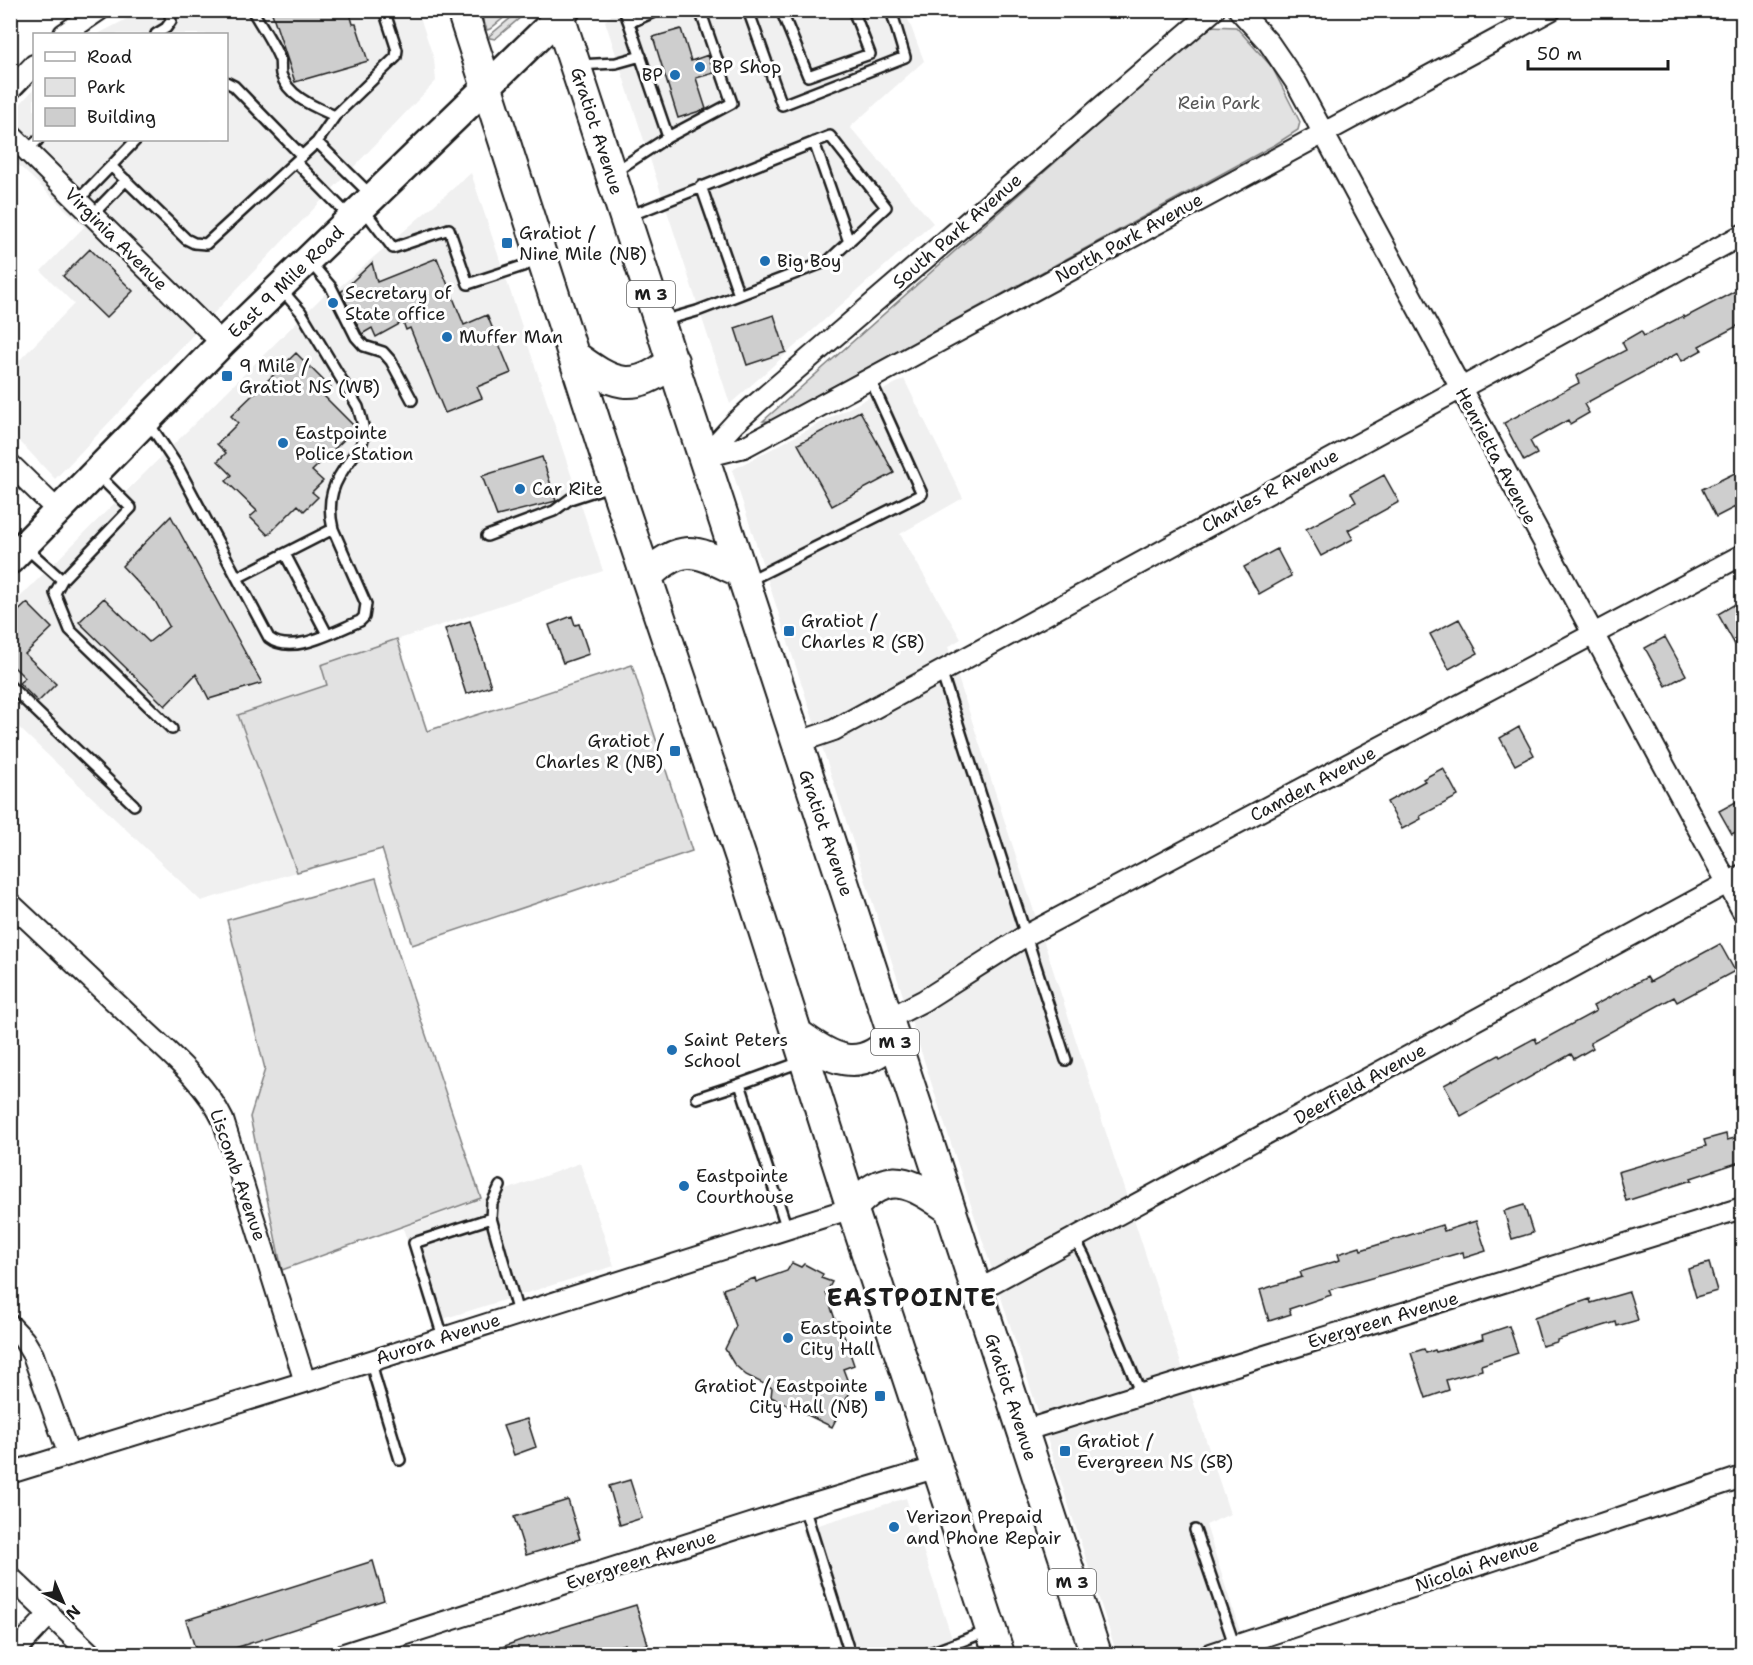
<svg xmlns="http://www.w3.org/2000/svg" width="1753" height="1665" font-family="'Shantell Sans',sans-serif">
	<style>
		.built { fill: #f0f0f0 }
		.green { fill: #e2e2e2; stroke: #7f7f7f; stroke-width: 1.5 }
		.building { fill: #cecece; stroke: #1c1c1c; stroke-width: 1.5 }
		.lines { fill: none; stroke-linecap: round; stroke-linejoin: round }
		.service-casing { stroke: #1c1c1c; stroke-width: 14 }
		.minor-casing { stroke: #1c1c1c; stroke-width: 24 }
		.secondary-casing { stroke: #1c1c1c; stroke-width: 32 }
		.primary-casing { stroke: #1c1c1c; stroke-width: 34 }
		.service { stroke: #fff; stroke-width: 9 }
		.minor { stroke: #fff; stroke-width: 20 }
		.secondary { stroke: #fff; stroke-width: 27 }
		.primary { stroke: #fff; stroke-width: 30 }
		.poi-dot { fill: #1f6fb2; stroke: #fff; stroke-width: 2 }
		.labels { text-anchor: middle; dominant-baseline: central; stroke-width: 6; stroke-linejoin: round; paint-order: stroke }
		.shield { fill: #fff; stroke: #606060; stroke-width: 1.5 }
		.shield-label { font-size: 16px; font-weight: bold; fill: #1c1c1c }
		.poi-label { font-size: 18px; fill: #1c1c1c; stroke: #fff; text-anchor: start }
		.park-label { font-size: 18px; fill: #575757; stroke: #fff }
		.street-label { font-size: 18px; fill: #1c1c1c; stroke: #fff }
		.district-label { font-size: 24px; font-weight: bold; letter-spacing: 1.5px; fill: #1c1c1c; stroke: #fff }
	</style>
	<rect width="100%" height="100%" fill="#fff"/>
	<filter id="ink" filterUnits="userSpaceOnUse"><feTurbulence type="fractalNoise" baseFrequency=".0167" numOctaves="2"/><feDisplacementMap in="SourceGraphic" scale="12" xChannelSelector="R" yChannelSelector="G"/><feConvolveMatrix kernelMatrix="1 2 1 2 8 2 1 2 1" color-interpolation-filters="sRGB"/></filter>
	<g filter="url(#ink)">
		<!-- built -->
		<path class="built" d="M 617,10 L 905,11 L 924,61 L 850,127 L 933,223 L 730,404 L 605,21 Z
			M 142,11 L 418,11 L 434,59 L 436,81 L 55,479 L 11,432 L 11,369 L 74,304 L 41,271 L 84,227 L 11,158 L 10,115 L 34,89 L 34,140 L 226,140 L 226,34 L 98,34 Z
			M 471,173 L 603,571 L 321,665 L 328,685 L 238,715 L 297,872 L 201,901 L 11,720 L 10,607 L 325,294 L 337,289 Z
			M 904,379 L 963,498 L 900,534 L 961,639 L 948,647 L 1230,1514 L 1206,1525 L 1247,1654 L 1117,1654 L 732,470 Z
			M 580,1163 L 614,1266 L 433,1322 L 403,1228 Z
			M 906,1498 L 957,1654 L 842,1654 L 802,1530 Z"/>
		<!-- green -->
		<path class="green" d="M 480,11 L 480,10 L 512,11 L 490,29 L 487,30 Z
			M 519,11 L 528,11 L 495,39 L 490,38 L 489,36 Z
			M 1209,26 L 1236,27 L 1272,67 L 1300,122 L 1298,130 L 1276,144 L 770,421 L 763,421 Z
			M 397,639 L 427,731 L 632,665 L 692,851 L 412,945 L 382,849 L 297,872 L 238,715 L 327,685 L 321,665 Z
			M 376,878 L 398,952 L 481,1198 L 282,1270 L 250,1117 L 265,1069 L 227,920 Z"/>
		<!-- building -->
		<path class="building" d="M 271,10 L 349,10 L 353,24 L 356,24 L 368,61 L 295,82 Z
			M 681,29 L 691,61 L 708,55 L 714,73 L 696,78 L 706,109 L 678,118 L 653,37 Z
			M 90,249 L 133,291 L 106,318 L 63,276 Z
			M 437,258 L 464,325 L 487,315 L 511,373 L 477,387 L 482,398 L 445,413 L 410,328 L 406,330 L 403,322 L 376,337 L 372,328 L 362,334 L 341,292 L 372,263 L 377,282 Z
			M 1743,287 L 1743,323 L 1699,346 L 1702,350 L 1682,361 L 1678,353 L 1584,404 L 1589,413 L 1570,424 L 1568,420 L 1530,441 L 1537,454 L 1524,461 L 1504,423 L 1579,383 L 1576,376 L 1626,350 L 1622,342 L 1641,331 L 1644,336 L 1683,316 L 1684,318 Z
			M 774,315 L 786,352 L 747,365 L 735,328 Z
			M 296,353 L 331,388 L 324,396 L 356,428 L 312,471 L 323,481 L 312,492 L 318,497 L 304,511 L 298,505 L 268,535 L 250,517 L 257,511 L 226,481 L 232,475 L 218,461 L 226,453 L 217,444 L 238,423 L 231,416 Z
			M 860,411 L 894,473 L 832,506 L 798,444 Z
			M 542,457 L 556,501 L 497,516 L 482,476 Z
			M 1743,469 L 1743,503 L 1716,517 L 1702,489 Z
			M 1384,475 L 1399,502 L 1348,530 L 1353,539 L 1321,556 L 1306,529 L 1356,502 L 1351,493 Z
			M 171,516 L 254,669 L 262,683 L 209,699 L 196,674 L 165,706 L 79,622 L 104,598 L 149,642 L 169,626 L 155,601 L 122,566 Z
			M 1277,549 L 1291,576 L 1259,594 L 1244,567 Z
			M 27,603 L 52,628 L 25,654 L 56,684 L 38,702 L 19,683 L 25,678 L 13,666 L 10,669 L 10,619 Z
			M 1737,603 L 1743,613 L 1743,659 L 1718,614 Z
			M 572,616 L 575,625 L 579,624 L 589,654 L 563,663 L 549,625 Z
			M 1459,619 L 1478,653 L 1449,669 L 1430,634 Z
			M 470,621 L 491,686 L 466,694 L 445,629 Z
			M 1665,637 L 1686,675 L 1666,686 L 1645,648 Z
			M 1519,727 L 1534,755 L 1515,765 L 1500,738 Z
			M 1443,768 L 1458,796 L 1420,816 L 1421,819 L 1402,829 L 1387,802 L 1425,781 L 1423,779 Z
			M 1743,798 L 1743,828 L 1732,834 L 1719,811 Z
			M 1720,944 L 1735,971 L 1677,1002 L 1674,997 L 1590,1043 L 1593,1048 L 1574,1059 L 1571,1054 L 1461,1116 L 1444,1085 L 1499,1055 L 1500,1057 L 1535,1038 L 1537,1043 L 1596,1011 L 1593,1006 L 1647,977 L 1650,982 Z
			M 1726,1134 L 1727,1140 L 1743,1136 L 1743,1161 L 1691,1178 L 1692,1180 L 1626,1201 L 1618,1172 L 1706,1146 L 1704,1140 Z
			M 1524,1205 L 1533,1233 L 1512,1239 L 1504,1211 Z
			M 1476,1221 L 1486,1251 L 1464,1258 L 1463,1252 L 1329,1290 L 1331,1295 L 1289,1309 L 1291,1314 L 1269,1321 L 1260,1290 L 1302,1277 L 1300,1272 L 1340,1260 L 1338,1254 L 1360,1247 L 1361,1250 L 1442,1225 L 1444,1231 Z
			M 792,1263 L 801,1267 L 804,1264 L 823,1274 L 821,1278 L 832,1282 L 826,1293 L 836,1322 L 839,1321 L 854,1365 L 843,1369 L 851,1390 L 832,1427 L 771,1397 L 772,1388 L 746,1375 L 734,1364 L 725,1349 L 736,1326 L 723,1289 L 755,1278 L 756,1282 L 787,1271 Z
			M 1709,1263 L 1717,1291 L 1696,1297 L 1688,1269 Z
			M 1629,1292 L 1638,1320 L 1617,1326 L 1616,1322 L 1557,1340 L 1557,1342 L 1542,1346 L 1534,1318 L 1590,1299 L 1591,1303 Z
			M 1509,1326 L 1518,1353 L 1481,1365 L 1482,1370 L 1446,1380 L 1449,1390 L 1426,1398 L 1411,1353 L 1424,1349 L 1426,1353 L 1435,1350 L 1436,1352 L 1483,1339 L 1482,1335 Z
			M 527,1419 L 536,1447 L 514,1455 L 503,1426 Z
			M 630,1480 L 642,1518 L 620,1525 L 609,1486 Z
			M 568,1500 L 580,1539 L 526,1555 L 514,1517 Z
			M 373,1561 L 384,1600 L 232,1649 L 213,1654 L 197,1654 L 186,1620 Z
			M 636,1605 L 648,1644 L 627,1651 L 625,1644 L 593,1654 L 491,1654 L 491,1651 L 521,1640 Z"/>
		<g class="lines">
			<defs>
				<path id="service" d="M 252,10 C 261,25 274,44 280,60 C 281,64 280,69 281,74 C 288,97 315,107 335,116 L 396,57 L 397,50 L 384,10
					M 624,10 L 629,23
					M 658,10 L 629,23 L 668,137
					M 748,10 L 782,105 L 905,57 L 891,10
					M 781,10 L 808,76 L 870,54 L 853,10
					M 156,34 L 166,28 L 171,21 L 169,10
					M 578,65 L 616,63 L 641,56
					M 226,82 L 234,86 L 302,156
					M 136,140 L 111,166 L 186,239 L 194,243 L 206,244 L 317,142 L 335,116
					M 317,142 L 372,196
					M 814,142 L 849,242
					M 27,150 L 38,140
					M 296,162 L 349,216
					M 616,171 L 668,137 L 732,103 L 700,10
					M 701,186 L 739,295
					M 78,200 L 111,166
					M 364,210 L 393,248 L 449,229 L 468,284 L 538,261
					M 92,215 L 126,180
					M 629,216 L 830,136 L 886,207 L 828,261 L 697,311 L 662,321
					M 310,262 L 331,287 L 356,337 L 364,346 L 383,352 L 391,361 L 412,400
					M 148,422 L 178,467 L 269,638 C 292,656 335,631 360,621 L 364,617 L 366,604 L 333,529 C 326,500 333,482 351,459 C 355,453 362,447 363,439 C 366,430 360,416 358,407 L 301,312 L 280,288
					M 97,474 L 131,508 L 62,580 L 55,593 L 70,630 L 172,729
					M 487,536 L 554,511 L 570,499 L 610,486
					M 25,547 L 62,580
					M 285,554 L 327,634
					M 237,578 L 333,529
					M 748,581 L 922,494 L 870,379
					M 941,671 L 1066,1060
					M 10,686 L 134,805
					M 697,1098 L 740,1084
					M 500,1186 L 492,1203 L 491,1218 L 518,1313
					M 787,1229 L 740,1084 L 803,1061
					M 1075,1239 L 1084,1256 L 1141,1394
					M 443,1337 L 414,1243 L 491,1218
					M 371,1360 L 375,1378 L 400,1460
					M 804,1507 L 850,1654
					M 1195,1530 L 1235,1647
					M 926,1654 C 947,1648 965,1639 986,1632"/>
				<path id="minor" d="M 1239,10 L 1269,43 L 1297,84 L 1742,910
					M 64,34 L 99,10
					M 10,90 L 34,65
					M 10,134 L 222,343
					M 704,457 L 744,447 L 1551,10
					M 704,457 L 735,423 L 755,405 L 1214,10
					M 10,464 L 57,510
					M 796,743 L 834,730 L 1742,235
					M 10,903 C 52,942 93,981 135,1021 C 166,1051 204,1080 223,1120 L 305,1382
					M 888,1019 L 923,1001 L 1025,936 L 1742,555
					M 977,1291 L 1742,875
					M 10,1325 L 24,1340 L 33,1355 L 69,1455
					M 1023,1431 L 1742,1208
					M 10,1473 L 305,1382 L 852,1208
					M 10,1577 L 91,1654
					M 12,1654 L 50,1614
					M 344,1654 L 804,1507 L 938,1467
					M 1211,1654 L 1742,1477"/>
				<path id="secondary" d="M 10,560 L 222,343 L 566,10"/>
				<path id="primary" d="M 462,10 L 615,484 L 741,858 L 852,1208 L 999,1654
					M 557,10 L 1096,1654
					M 573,355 C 612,384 633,395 673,361
					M 646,577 C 684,540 698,552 741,572
					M 796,1033 C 832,1060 859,1075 894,1038
					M 852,1208 C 887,1167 911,1182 949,1208"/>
			</defs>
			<!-- service casing -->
			<use href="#service" class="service-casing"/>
			<!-- minor casing -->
			<use href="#minor" class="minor-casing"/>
			<!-- secondary casing -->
			<use href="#secondary" class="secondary-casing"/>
			<!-- primary casing -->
			<use href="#primary" class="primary-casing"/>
			<!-- service -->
			<use href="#service" class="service"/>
			<!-- minor -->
			<use href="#minor" class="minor"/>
			<!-- secondary -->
			<use href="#secondary" class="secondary"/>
			<!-- primary -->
			<use href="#primary" class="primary"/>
		</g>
	</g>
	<!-- markers -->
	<g class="poi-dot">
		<circle cx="700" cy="67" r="6"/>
		<circle cx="675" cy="75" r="6"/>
		<rect x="501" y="237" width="12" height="12" rx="3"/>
		<circle cx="765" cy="261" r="6"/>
		<circle cx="333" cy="303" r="6"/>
		<circle cx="447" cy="337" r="6"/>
		<rect x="221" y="370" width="12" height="12" rx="3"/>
		<circle cx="283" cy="443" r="6"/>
		<circle cx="520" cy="489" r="6"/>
		<rect x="783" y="625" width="12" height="12" rx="3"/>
		<rect x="669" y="745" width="12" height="12" rx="3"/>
		<circle cx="672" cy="1050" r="6"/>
		<circle cx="684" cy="1186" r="6"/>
		<circle cx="788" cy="1338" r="6"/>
		<rect x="874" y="1390" width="12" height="12" rx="3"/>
		<rect x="1059" y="1445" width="12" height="12" rx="3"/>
		<circle cx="894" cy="1527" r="6"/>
	</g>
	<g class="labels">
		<!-- shield labels -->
		<g class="shield">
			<rect x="627" y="281" width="48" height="26" rx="4.5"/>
			<rect x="871" y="1029" width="48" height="26" rx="4.5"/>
			<rect x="1048" y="1569" width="48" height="26" rx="4.5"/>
		</g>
		<g class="shield-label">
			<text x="651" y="294">M 3</text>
			<text x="895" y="1042">M 3</text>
			<text x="1072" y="1582">M 3</text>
		</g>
		<!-- poi labels -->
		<g class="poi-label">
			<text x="712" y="67">BP Shop</text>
			<text x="663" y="75" text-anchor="end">BP</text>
			<text x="519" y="233">Gratiot /<tspan x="519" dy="21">Nine Mile (NB)</tspan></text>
			<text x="777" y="261">Big Boy</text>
			<text x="345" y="293">Secretary of<tspan x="345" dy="21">State office</tspan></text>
			<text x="459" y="337">Muffer Man</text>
			<text x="239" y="366">9 Mile /<tspan x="239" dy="21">Gratiot NS (WB)</tspan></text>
			<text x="295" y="433">Eastpointe<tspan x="295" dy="21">Police Station</tspan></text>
			<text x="532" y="489">Car Rite</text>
			<text x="801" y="621">Gratiot /<tspan x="801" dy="21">Charles R (SB)</tspan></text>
			<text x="663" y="741" text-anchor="end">Gratiot /<tspan x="663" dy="21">Charles R (NB)</tspan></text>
			<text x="684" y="1040">Saint Peters<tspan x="684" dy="21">School</tspan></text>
			<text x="696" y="1176">Eastpointe<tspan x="696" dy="21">Courthouse</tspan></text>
			<text x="800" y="1328">Eastpointe<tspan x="800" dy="21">City Hall</tspan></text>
			<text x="868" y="1386" text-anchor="end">Gratiot / Eastpointe<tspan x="868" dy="21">City Hall (NB)</tspan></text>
			<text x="1077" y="1441">Gratiot /<tspan x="1077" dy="21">Evergreen NS (SB)</tspan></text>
			<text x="906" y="1517">Verizon Prepaid<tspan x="906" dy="21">and Phone Repair</tspan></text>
		</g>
		<!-- park labels -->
		<g class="park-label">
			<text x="1219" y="103">Rein Park</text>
		</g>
		<!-- street labels -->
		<g class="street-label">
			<text transform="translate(597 131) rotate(72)">Gratiot Avenue</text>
			<text transform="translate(957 231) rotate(-41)">South Park Avenue</text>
			<text transform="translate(1129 238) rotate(-29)">North Park Avenue</text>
			<text transform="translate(116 239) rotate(45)">Virginia Avenue</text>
			<text transform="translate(286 282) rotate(-44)">East 9 Mile Road</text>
			<text transform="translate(1496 456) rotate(62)">Henrietta Avenue</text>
			<text transform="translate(1270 491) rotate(-29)">Charles R Avenue</text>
			<text transform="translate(1313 784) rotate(-28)">Camden Avenue</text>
			<text transform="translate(826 833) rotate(71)">Gratiot Avenue</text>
			<text transform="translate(1360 1084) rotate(-29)">Deerfield Avenue</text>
			<text transform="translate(238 1175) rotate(71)">Liscomb Avenue</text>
			<text transform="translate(1383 1320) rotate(-17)">Evergreen Avenue</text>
			<text transform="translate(438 1339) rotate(-18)">Aurora Avenue</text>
			<text transform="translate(1011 1397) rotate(72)">Gratiot Avenue</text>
			<text transform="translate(641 1560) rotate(-18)">Evergreen Avenue</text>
			<text transform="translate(1477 1565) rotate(-19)">Nicolai Avenue</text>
		</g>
		<!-- district labels -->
		<g class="district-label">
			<text x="912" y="1298">EASTPOINTE</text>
		</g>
	</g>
	<!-- margin -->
	<rect width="1753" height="1665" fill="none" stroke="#fff" stroke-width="36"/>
	<rect x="18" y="18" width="1717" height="1629" fill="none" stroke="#1c1c1c" stroke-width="2" filter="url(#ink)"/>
	<!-- legend -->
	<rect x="33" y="33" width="195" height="108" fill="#ffffff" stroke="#a4a4a4" stroke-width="1.5"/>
	<rect x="45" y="52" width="30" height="9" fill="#ffffff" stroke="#a4a4a4" stroke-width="1.5"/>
	<text x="87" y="63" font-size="18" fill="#1c1c1c">Road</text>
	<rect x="45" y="78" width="30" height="18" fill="#e2e2e2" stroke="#a4a4a4" stroke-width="1.5"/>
	<text x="87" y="93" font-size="18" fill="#1c1c1c">Park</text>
	<rect x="45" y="108" width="30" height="18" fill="#cecece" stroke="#a4a4a4" stroke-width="1.5"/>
	<text x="87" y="123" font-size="18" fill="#1c1c1c">Building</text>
	<!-- north arrow -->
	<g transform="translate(63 1602) rotate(136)" stroke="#ffffff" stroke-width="4.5" paint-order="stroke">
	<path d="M0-4.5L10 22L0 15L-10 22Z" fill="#1c1c1c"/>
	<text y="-9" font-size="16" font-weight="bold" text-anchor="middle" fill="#1c1c1c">N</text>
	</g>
	<!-- scale -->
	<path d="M1528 60v9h140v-9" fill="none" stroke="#1c1c1c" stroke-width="3"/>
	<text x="1537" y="60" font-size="18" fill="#1c1c1c" stroke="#ffffff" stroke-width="4.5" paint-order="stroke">50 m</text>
</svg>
